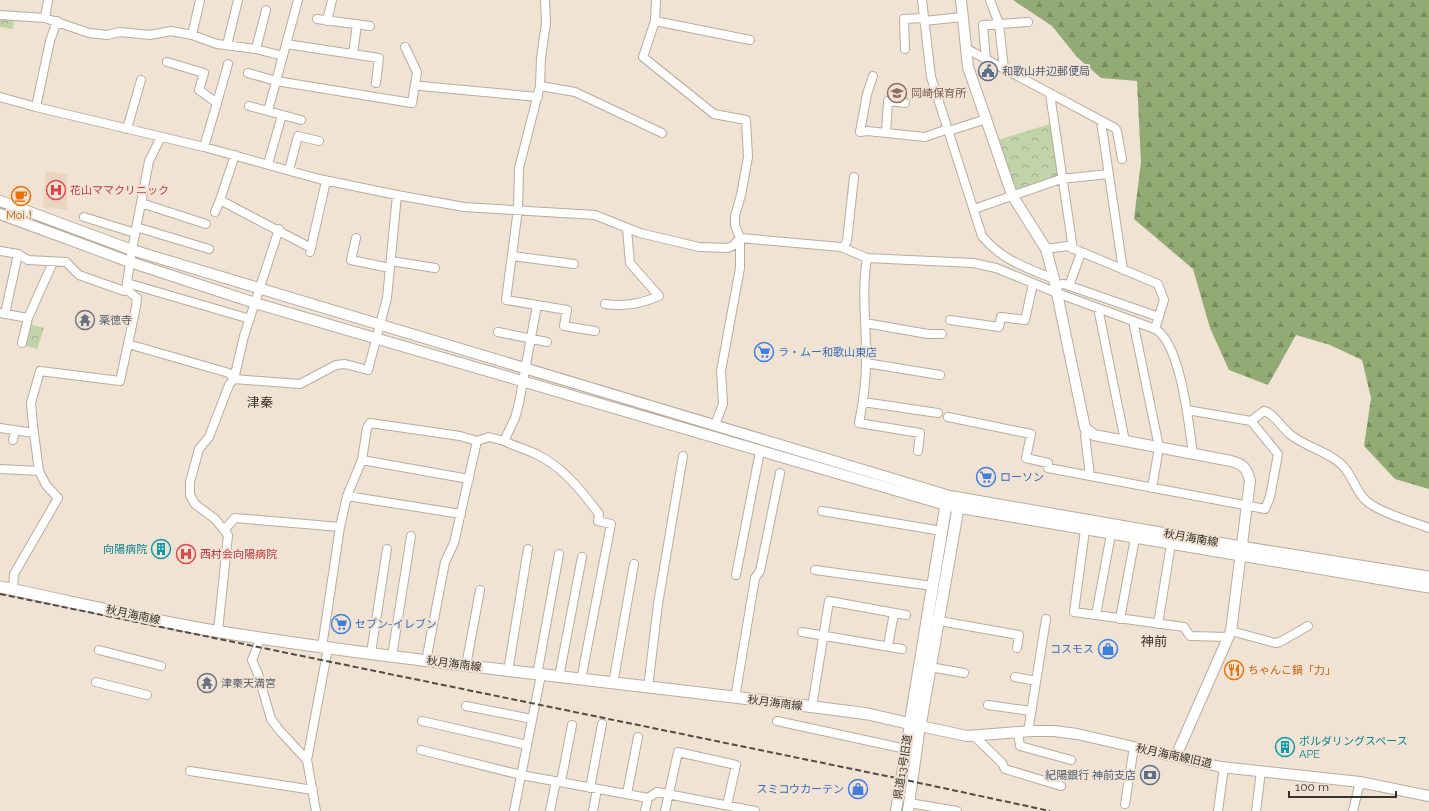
<svg xmlns="http://www.w3.org/2000/svg" width="1429" height="811" font-family="Raleway,'Noto Sans JP',sans-serif">
	<style>
		.built { fill: #e9d5c0 }
		.forest { fill: url(#forest-firs) }
		.park { fill: url(#park-crowns) }
		.lines { fill: none; stroke-linecap: round; stroke-linejoin: round }
		.minor-casing { stroke: #b9ac9d; stroke-width: 10 }
		.tertiary-casing { stroke: #b9ac9d; stroke-width: 12 }
		.secondary-casing { stroke: #b9ac9d; stroke-width: 13 }
		.minor { stroke: #fff; stroke-width: 8 }
		.tertiary { stroke: #fff; stroke-width: 10 }
		.secondary { stroke: #fff; stroke-width: 11 }
		.rail { stroke: #534c45; stroke-width: 2; stroke-dasharray: 6 3; stroke-linecap: butt }
		.labels { text-anchor: middle; dominant-baseline: central; stroke-width: 4; stroke-linejoin: round; paint-order: stroke }
		.service-label { font-size: 11px; fill: #4e5e75; stroke: #f1e3d3; text-anchor: start }
		.education-label { font-size: 11px; fill: #785e54; stroke: #f1e3d3; text-anchor: start }
		.health-label { font-size: 11px; fill: #be3a42; stroke: #f1e3d3; text-anchor: start }
		.food-label { font-size: 11px; fill: #c56008; stroke: #f1e3d3 }
		.worship-label { font-size: 11px; fill: #5b616d; stroke: #f1e3d3; text-anchor: start }
		.shop-label { font-size: 11px; fill: #366cbe; stroke: #f1e3d3; text-anchor: start }
		.street-label { font-size: 11px; fill: #37322c; stroke: #f1e3d3 }
		.culture-label { font-size: 11px; fill: #0d838f; stroke: #f1e3d3; text-anchor: end }
		.quarter-label { font-size: 13px; fill: #37322c; stroke: #f1e3d3 }
	</style>
	<defs>
		<pattern id="forest-firs" width="22" height="20" patternUnits="userSpaceOnUse"><rect width="22" height="20" fill="#92ab74"/><path d="M5 1l3.5 6h-7zM16 11l3.5 6h-7z" fill="#788c5f"/></pattern>
		<pattern id="park-crowns" width="20" height="18" patternUnits="userSpaceOnUse"><rect width="20" height="18" fill="#c0d3a9"/><path d="M2 6a3 3 0 1 1 6 0M12 15a3 3 0 1 1 6 0" fill="none" stroke="#9dac8a"/></pattern>
	</defs>
	<rect width="100%" height="100%" fill="#f1e3d3"/>
	<!-- built -->
	<path class="built" d="M 46,171 L 67,174 L 67,210 L 43,207 Z"/>
	<!-- forest -->
	<path class="forest" d="M 1013,0 L 1429,0 L 1429,489 L 1395,479 L 1364,446 L 1371,398 L 1362,360 L 1330,345 L 1296,335 L 1268,385 L 1229,370 L 1210,328 L 1193,269 L 1134,219 L 1141,162 L 1137,81 L 1101,78 L 1077,57 L 1052,26 Z"/>
	<!-- park -->
	<path class="park" d="M 0,19 L 14,20 L 13,29 L 0,27 Z
		M 1050,124 L 1058,176 L 1016,191 L 997,140 Z
		M 29,324 L 44,328 L 37,349 L 24,345 Z"/>
	<g class="lines">
		<defs>
			<path id="minor" d="M 656,0 L 655,21 L 643,57 L 714,114 L 746,120 L 748,157 L 741,195 L 735,216 L 735,225 L 740,238 L 740,268 L 721,371 L 723,404 L 715,425
				M 922,0 L 931,77 L 982,236 C 1003,261 1025,267 1054,279
				M 990,0 L 999,24 L 1004,69
				M 0,15 L 45,18 L 89,33 L 107,35 L 120,32 L 150,35 L 171,31 L 192,35 L 217,44 L 256,49 L 283,56
				M 45,18 L 48,0
				M 317,19 L 370,26
				M 327,21 L 332,0
				M 655,21 L 750,40
				M 924,21 L 962,17
				M 192,35 L 200,0
				M 286,44 L 379,58 L 376,83
				M 227,45 L 238,0
				M 256,49 L 266,10
				M 905,49 L 904,19 L 923,18
				M 967,49 L 1115,128 L 1117,131 L 1122,159
				M 353,54 L 357,24
				M 986,60 L 983,25 L 1028,22
				M 167,62 L 204,73 L 199,90 L 217,103 L 204,147
				M 248,73 L 276,81 L 412,103 L 417,72 L 405,47
				M 873,76 L 867,94 L 860,132 L 867,131 L 925,137 L 948,129
				M 421,86 L 538,97
				M 540,86 L 575,92 L 662,133
				M 1050,94 L 1073,249
				M 0,97 L 36,107 L 204,147 L 319,179 L 397,195 L 464,207 L 595,215 L 640,233 L 699,247 L 728,248 L 734,245 L 740,238
				M 217,103 L 228,64
				M 249,106 L 301,120
				M 36,107 L 50,41 L 57,21
				M 268,111 L 298,0
				M 1101,121 L 1123,270
				M 127,129 L 141,80
				M 949,131 L 986,119
				M 886,133 L 888,101 L 905,103
				M 235,155 L 220,200 L 311,248
				M 268,164 L 282,115
				M 289,170 L 298,136 L 319,141
				M 141,203 L 206,224
				M 974,209 L 1061,179 L 1108,174
				M 215,212 L 220,200
				M 84,217 L 135,233
				M 136,227 L 209,249
				M 356,238 L 351,260 L 390,268
				M 740,238 L 841,247 L 867,258 L 973,263 L 996,268 L 1057,293 L 1155,329 C 1181,343 1189,426 1193,454
				M 843,248 L 847,241 L 854,177
				M 1046,249 L 1067,246 L 1158,284 L 1164,300 L 1155,329
				M 0,251 L 18,254 L 28,260 L 66,262 L 79,275 L 124,291 L 126,289
				M 310,252 L 326,181
				M 512,256 L 574,264
				M 867,258 C 861,293 867,328 866,363 C 866,383 863,403 859,423 L 920,433 L 918,451
				M 391,261 L 435,268
				M 127,283 L 250,319
				M 1055,285 L 1064,284 L 1159,317
				M 1069,286 L 1081,253
				M 605,304 C 625,307 641,304 659,296 L 630,263 L 627,229
				M 537,305 L 567,310 L 564,326 L 595,331
				M 1098,308 L 1125,441
				M 0,313 L 28,318 L 53,262
				M 5,314 L 18,254
				M 950,320 L 999,327 L 1001,317 L 1025,320 L 1033,284
				M 1133,321 L 1159,447 L 1152,488
				M 865,323 L 928,334 L 942,334
				M 498,332 L 547,342
				M 22,343 L 28,318
				M 128,344 L 229,373 L 234,379
				M 866,363 L 940,375
				M 234,379 L 244,336 L 279,229
				M 863,402 L 938,413
				M 1187,410 L 1251,421 L 1264,411 C 1274,413 1282,429 1291,435 C 1306,447 1327,451 1341,464 C 1355,477 1355,495 1372,505 C 1389,516 1411,521 1429,528
				M 948,417 L 1031,434 L 1026,458 L 1048,463 L 1048,468 L 1265,509 L 1270,497 L 1278,454 L 1251,421
				M 0,428 L 34,433
				M 1087,431 L 1085,435 L 1090,476
				M 13,440 L 15,431
				M 504,441 C 514,446 525,449 536,454 C 562,466 582,491 599,514 L 598,521 L 611,524 L 581,680
				M 362,460 L 469,479
				M 0,469 L 39,471
				M 347,496 L 461,514
				M 822,511 L 942,531
				M 225,529 L 235,518 L 340,527
				M 1085,530 L 1074,612 L 1184,627 L 1190,636 L 1229,637
				M 815,570 L 933,586
				M 736,575 L 760,451
				M 13,589 L 14,574 L 58,498 L 46,485 L 39,471 L 33,426 L 31,403 L 40,371 L 120,381 L 136,307 L 137,298 L 126,289 L 132,250 L 149,161 L 161,137
				M 1096,615 L 1111,534
				M 1120,619 L 1135,538
				M 934,620 L 1019,635 L 1017,648
				M 1158,624 L 1171,544
				M 218,631 L 228,535 L 215,519 L 195,504 L 190,495 L 190,482 L 199,449 L 209,437 L 229,385 L 234,379 L 300,384 L 336,365 L 345,364 L 368,370 L 387,298 L 397,195
				M 1231,631 L 1275,643 L 1280,642 L 1308,626
				M 802,632 L 902,649
				M 261,638 L 252,660 L 258,674 L 271,719 L 280,731 L 307,760 L 316,811
				M 888,646 L 894,613
				M 322,647 L 340,527 L 347,496 L 362,460 L 367,428 L 370,423 L 460,436 L 477,441 L 489,437 L 504,441 L 515,418 L 519,403 L 537,305 L 506,300 L 518,209 L 519,168 L 540,86 L 541,58 L 546,23 L 545,0
				M 99,650 L 161,666
				M 371,653 L 387,549
				M 392,656 L 411,536
				M 426,661 L 445,562 L 454,543 L 477,441
				M 466,666 L 480,590
				M 930,667 L 964,673
				M 508,671 L 528,549
				M 537,675 L 559,554
				M 559,677 L 582,557
				M 1015,677 L 1036,681
				M 96,682 L 147,695
				M 613,684 L 634,564
				M 648,688 L 658,604 L 683,456
				M 735,698 L 755,578 L 760,571 L 780,473
				M 988,705 L 1031,711
				M 466,706 L 532,719
				M 812,707 L 829,601 L 906,615
				M 422,721 L 527,745
				M 777,721 L 906,749
				M 1018,732 L 1020,746 L 1071,760
				M 1028,732 L 1046,619
				M 974,736 L 1002,763 L 1005,769 L 1061,786
				M 421,750 L 521,775 L 648,798 L 657,792 L 755,811
				M 307,760 L 328,648
				M 190,771 L 313,790
				M 561,782 L 572,725
				M 590,788 L 602,724
				M 627,794 L 638,737
				M 909,803 L 957,811
				M 1125,804 L 1134,747
				M 514,811 L 541,675
				M 550,811 L 556,781
				M 593,811 L 597,789
				M 645,811 L 648,798
				M 665,811 L 678,752 L 736,765 L 727,805
				M 1218,811 L 1224,767
				M 1256,811 L 1261,771
				M 1353,811 L 1360,782"/>
			<path id="tertiary" d="M 961,0 L 968,67 L 986,119 L 1012,195 L 1046,249 L 1054,279 L 1085,428 L 1094,435 L 1231,461 C 1243,464 1247,468 1250,481 L 1231,631 L 1176,756
				M 0,201 L 132,250 L 953,497
				M 0,214 L 130,262 L 255,303 L 946,505
				M 896,811 L 910,724
				M 908,811 L 920,726 L 967,736 L 1033,731 L 1054,731 L 1077,734 L 1221,767 L 1360,782 L 1429,796"/>
			<path id="secondary" d="M 953,497 L 1241,547 L 1429,577
				M 946,505 L 1429,587
				M 0,587 C 73,602 147,620 221,632 C 436,666 653,685 868,714 L 920,726 L 958,508 L 953,497
				M 910,724 L 946,505 L 950,500"/>
		</defs>
		<!-- minor casing -->
		<use href="#minor" class="minor-casing"/>
		<!-- tertiary casing -->
		<use href="#tertiary" class="tertiary-casing"/>
		<!-- secondary casing -->
		<use href="#secondary" class="secondary-casing"/>
		<!-- minor -->
		<use href="#minor" class="minor"/>
		<!-- tertiary -->
		<use href="#tertiary" class="tertiary"/>
		<!-- secondary -->
		<use href="#secondary" class="secondary"/>
		<!-- rail -->
		<path class="rail" d="M 0,594 L 901,779 L 1050,811"/>
	</g>
	<!-- icons -->
	<defs>
		<symbol id="civic-ring" viewBox="-11 -11 22 22"><circle r="9.5" fill="#f1e3d3" stroke="#5c6f8a" stroke-width="1.5"/><path d="M-.6-6.5H3V-4.5H.6V-3L4-1V1h2V6H-6V1h2V-1L-.6-3ZM-1.2 2.5V6h2.4V2.5Z" fill="#5c6f8a"/></symbol>
		<symbol id="school-ring" viewBox="-11 -11 22 22"><circle r="9.5" fill="#f1e3d3" stroke="#8d6e63" stroke-width="1.5"/><path d="M0-5L7-2L0 1L-7-2ZM-4 1L0 2.5L4 1V4Q0 6-4 4Z" fill="#8d6e63"/></symbol>
		<symbol id="hospital-ring" viewBox="-11 -11 22 22"><circle r="9.5" fill="#f1e3d3" stroke="#e0444e" stroke-width="1.5"/><path d="M-5-5h3v3.5h4V-5h3V5h-3V1.5h-4V5h-3Z" fill="#e0444e"/></symbol>
		<symbol id="cafe-ring" viewBox="-11 -11 22 22"><circle r="9.5" fill="#f1e3d3" stroke="#e8710a" stroke-width="1.5"/><path d="M-5.5-4.5H6V0H3Q3 3.5 0 3.5H-2.5Q-5.5 3.5-5.5 0ZM3-3.2v2h1.7v-2ZM-6 4.5H4V6H-6Z" fill="#e8710a"/></symbol>
		<symbol id="temple-ring" viewBox="-11 -11 22 22"><circle r="9.5" fill="#f1e3d3" stroke="#6b7280" stroke-width="1.5"/><path d="M0-6L5-2H3V0L6.5 2.5H4V6H1.5V3h-3V6H-4V2.5H-6.5L-3 0V-2H-5Z" fill="#6b7280"/></symbol>
		<symbol id="supermarket-ring" viewBox="-11 -11 22 22"><circle r="9.5" fill="#f1e3d3" stroke="#3f7fe0" stroke-width="1.5"/><path d="M-6-5.5h2.5l.6 2H6L4.5 2H-2.5L-4.4-4H-6ZM-1.5 3.2a1.3 1.3 0 1 0 .1 0ZM3 3.2a1.3 1.3 0 1 0 .1 0Z" fill="#3f7fe0"/></symbol>
		<symbol id="building-ring" viewBox="-11 -11 22 22"><circle r="9.5" fill="#f1e3d3" stroke="#0f9aa8" stroke-width="1.5"/><path d="M-4-6H4V6H1V3H-1V6H-4ZM-2.5-4.3h1.7v1.8h-1.7ZM.8-4.3h1.7v1.8H.8ZM-2.5-1h1.7V.8h-1.7ZM.8-1h1.7V.8H.8Z" fill="#0f9aa8"/></symbol>
		<symbol id="shop-ring" viewBox="-11 -11 22 22"><circle r="9.5" fill="#f1e3d3" stroke="#3f7fe0" stroke-width="1.5"/><path d="M-5-2.5h2.3a2.7 3.5 0 0 1 5.4 0H5L5.5 6h-11ZM-1.5-2.5h3a1.5 2.3 0 0 0-3 0Z" fill="#3f7fe0"/></symbol>
		<symbol id="restaurant-ring" viewBox="-11 -11 22 22"><circle r="9.5" fill="#f1e3d3" stroke="#e8710a" stroke-width="1.5"/><path d="M-5-6h1v4h1v-4h1v4h1v-4h1v5L-1.5 .5V6h-2V.5L-5-1ZM5-6V6H3V1.5H1.5Q1.5-4 5-6Z" fill="#e8710a"/></symbol>
		<symbol id="bank-ring" viewBox="-11 -11 22 22"><circle r="9.5" fill="#f1e3d3" stroke="#5c6f8a" stroke-width="1.5"/><path d="M-6-4H6V4H-6ZM0-2.3a2.3 2.3 0 1 0 0 4.6a2.3 2.3 0 1 0 0-4.6Z" fill="#5c6f8a"/></symbol>
	</defs>
	<g fill-rule="evenodd">
		<use href="#civic-ring" x="977" y="60" width="22" height="22"/>
		<use href="#school-ring" x="886" y="82" width="22" height="22"/>
		<use href="#hospital-ring" x="45" y="179" width="22" height="22"/>
		<use href="#cafe-ring" x="10" y="185" width="22" height="22"/>
		<use href="#temple-ring" x="74" y="309" width="22" height="22"/>
		<use href="#supermarket-ring" x="753" y="341" width="22" height="22"/>
		<use href="#supermarket-ring" x="975" y="466" width="22" height="22"/>
		<use href="#building-ring" x="150" y="538" width="22" height="22"/>
		<use href="#hospital-ring" x="175" y="543" width="22" height="22"/>
		<use href="#supermarket-ring" x="330" y="613" width="22" height="22"/>
		<use href="#shop-ring" x="1097" y="638" width="22" height="22"/>
		<use href="#restaurant-ring" x="1223" y="659" width="22" height="22"/>
		<use href="#temple-ring" x="196" y="672" width="22" height="22"/>
		<use href="#building-ring" x="1274" y="736" width="22" height="22"/>
		<use href="#bank-ring" x="1139" y="764" width="22" height="22"/>
		<use href="#shop-ring" x="847" y="778" width="22" height="22"/>
	</g>
	<g class="labels">
		<!-- service labels -->
		<g class="service-label">
			<text x="1002" y="71">和歌山井辺郵便局</text>
			<text x="1136" y="775" text-anchor="end">紀陽銀行 神前支店</text>
		</g>
		<!-- education labels -->
		<g class="education-label">
			<text x="911" y="93">岡崎保育所</text>
		</g>
		<!-- health labels -->
		<g class="health-label">
			<text x="70" y="190">花山ママクリニック</text>
			<text x="200" y="554">西村会向陽病院</text>
		</g>
		<!-- food labels -->
		<g class="food-label">
			<text x="21" y="215">Moi！</text>
			<text x="1248" y="670" text-anchor="start">ちゃんこ鍋「力」</text>
		</g>
		<!-- worship labels -->
		<g class="worship-label">
			<text x="99" y="320">薬徳寺</text>
			<text x="221" y="683">津秦天満宮</text>
		</g>
		<!-- shop labels -->
		<g class="shop-label">
			<text x="778" y="352">ラ・ムー和歌山東店</text>
			<text x="1000" y="477">ローソン</text>
			<text x="355" y="624">セブン-イレブン</text>
			<text x="1094" y="649" text-anchor="end">コスモス</text>
			<text x="844" y="789" text-anchor="end">スミコウカーテン</text>
		</g>
		<!-- street labels -->
		<g class="street-label">
			<text transform="translate(1191 538) rotate(10)">秋月海南線</text>
			<text transform="translate(133 615) rotate(12)">秋月海南線</text>
			<text transform="translate(454 664) rotate(7)">秋月海南線</text>
			<text transform="translate(775 703) rotate(7)">秋月海南線</text>
			<text transform="translate(1174 756) rotate(12)">秋月海南線旧道</text>
			<text transform="translate(903 767) rotate(-81)">県道13号旧道</text>
		</g>
		<!-- culture labels -->
		<g class="culture-label">
			<text x="147" y="549">向陽病院</text>
			<text x="1299" y="741" text-anchor="start">ボルダリングスペース<tspan x="1299" dy="13">APE</tspan></text>
		</g>
		<!-- quarter labels -->
		<g class="quarter-label">
			<text x="260" y="402">津秦</text>
			<text x="1154" y="641">神前</text>
		</g>
	</g>
	<!-- scale -->
	<path d="M1289 791v6h107v-6" fill="none" stroke="#37322c" stroke-width="2"/>
	<text x="1295" y="791" font-size="12" fill="#37322c" stroke="#f1e3d3" stroke-width="3" paint-order="stroke">100 m</text>
</svg>
